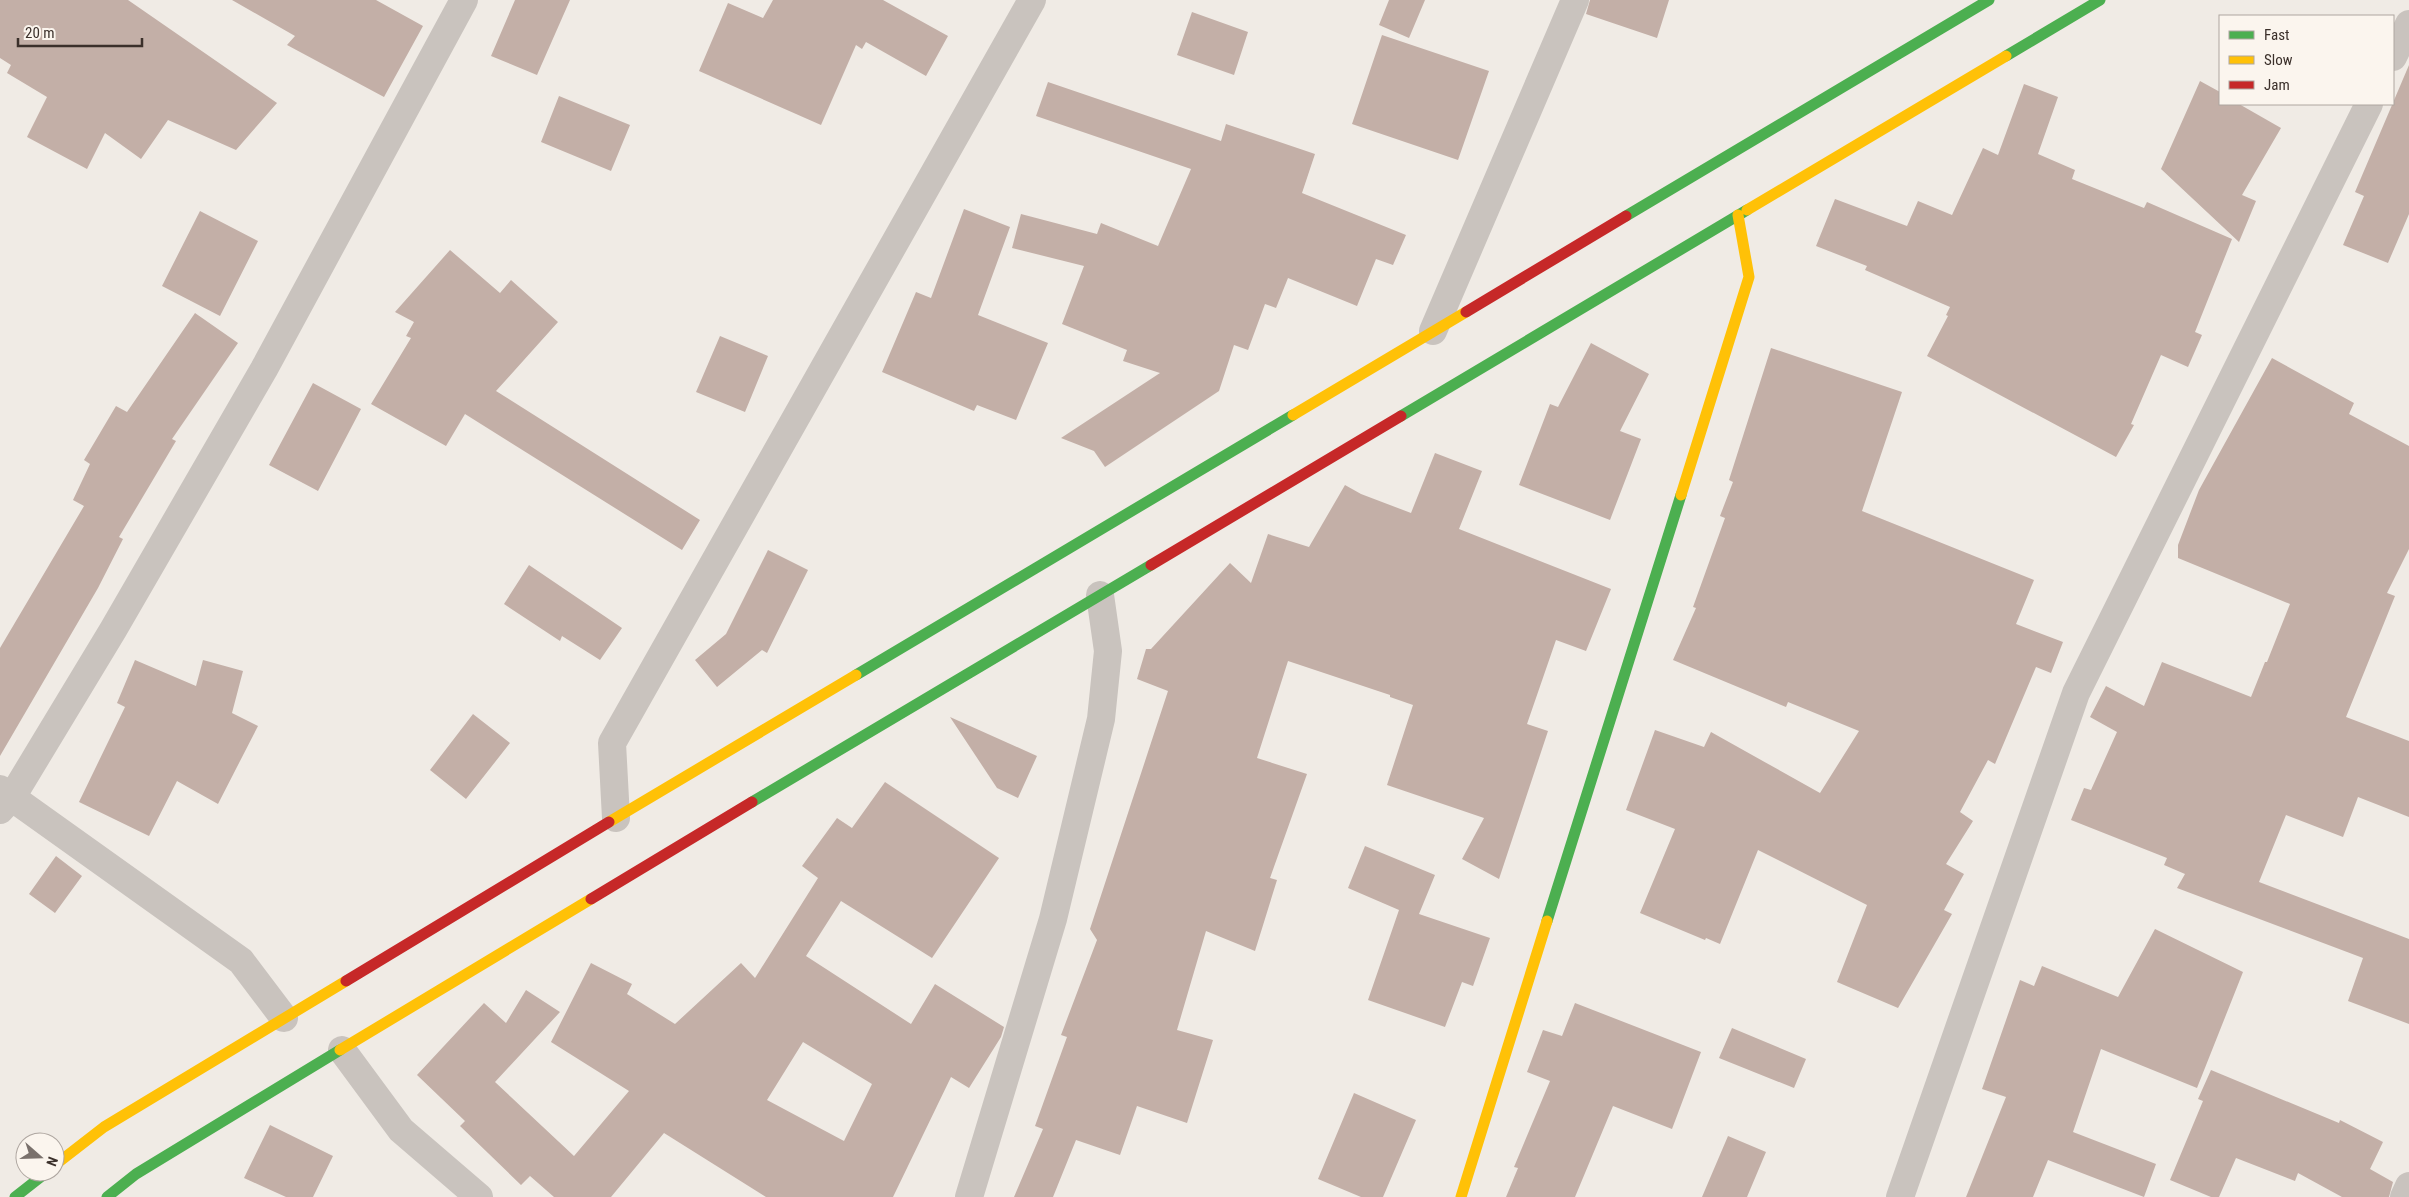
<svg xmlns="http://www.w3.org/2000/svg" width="2409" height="1197" font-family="'Roboto Condensed',sans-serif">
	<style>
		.building { fill: #c3afa7; fill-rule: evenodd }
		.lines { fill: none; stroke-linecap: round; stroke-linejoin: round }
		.street { stroke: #c9c3be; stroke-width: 28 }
		.fast { stroke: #4caf50; stroke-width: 11 }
		.slow { stroke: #ffc107; stroke-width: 11 }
		.jam { stroke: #c62828; stroke-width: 11 }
	</style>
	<rect width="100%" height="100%" fill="#f0ebe5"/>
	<!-- building -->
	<path class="building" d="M 0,0 L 128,0 L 277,103 L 236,150 L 168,120 L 141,159 L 105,133 L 87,169 L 27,137 L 47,97 L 7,73 L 11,65 L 0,58 Z
		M 232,0 L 376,0 L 423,26 L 384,97 L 287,45 L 295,36 Z
		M 515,0 L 570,0 L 537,75 L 491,56 Z
		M 773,0 L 883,0 L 948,36 L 926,76 L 866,42 L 862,49 L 856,45 L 821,125 L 699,71 L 728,3 L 763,18 Z
		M 1389,0 L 1425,0 L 1409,38 L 1379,25 Z
		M 1590,0 L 1669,0 L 1657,38 L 1586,14 Z
		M 1192,12 L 1248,32 L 1234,75 L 1177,55 Z
		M 1382,35 L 1489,71 L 1458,160 L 1352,124 Z
		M 2409,65 L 2409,214 L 2388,263 L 2343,245 L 2364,196 L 2355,192 Z
		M 2200,81 L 2220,92 L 2220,104 L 2239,104 L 2281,128 L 2242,195 L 2256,201 L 2239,242 L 2161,169 Z
		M 1048,82 L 1221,141 L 1226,124 L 1315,154 L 1302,193 L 1406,235 L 1393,265 L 1376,259 L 1357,306 L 1288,278 L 1276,308 L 1265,304 L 1248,350 L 1234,345 L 1219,391 L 1105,467 L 1094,451 L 1061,438 L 1160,373 L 1123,361 L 1127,350 L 1062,324 L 1084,266 L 1012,248 L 1021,214 L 1097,234 L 1101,223 L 1158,246 L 1191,169 L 1036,116 Z
		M 2024,84 L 2058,97 L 2038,154 L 2075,170 L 2072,179 L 2144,208 L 2147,202 L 2232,239 L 2195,332 L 2202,335 L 2188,367 L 2161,355 L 2131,424 L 2134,425 L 2116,457 L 1927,356 L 1948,316 L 1946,315 L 1950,307 L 1865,270 L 1867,266 L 1816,246 L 1835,199 L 1907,226 L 1918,201 L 1952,215 L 1983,148 L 1998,155 Z
		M 559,96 L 630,125 L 611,171 L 541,142 Z
		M 964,209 L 1010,227 L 978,315 L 1048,343 L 1016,420 L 977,405 L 974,411 L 882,372 L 916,292 L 931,298 Z
		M 200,211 L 258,241 L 220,316 L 162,286 Z
		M 450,250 L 500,293 L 511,280 L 558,322 L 496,391 L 700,520 L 682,550 L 465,414 L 446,446 L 371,404 L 411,338 L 406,336 L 414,322 L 395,312 Z
		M 195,313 L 238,343 L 172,439 L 176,441 L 119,537 L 123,539 L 98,588 L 0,756 L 0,648 L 84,506 L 73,500 L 90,464 L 84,460 L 116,406 L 127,412 Z
		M 720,336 L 768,356 L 745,412 L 696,392 Z
		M 1591,343 L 1649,374 L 1620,431 L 1641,439 L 1610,520 L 1519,485 L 1550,404 L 1558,407 Z
		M 1771,348 L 1902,392 L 1862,511 L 2034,580 L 2016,624 L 2063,642 L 2051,673 L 2036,667 L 1995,764 L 1988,760 L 1960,812 L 1973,821 L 1946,864 L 1964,874 L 1944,910 L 1952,914 L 1898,1008 L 1837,982 L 1867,905 L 1758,850 L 1720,944 L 1706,938 L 1705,940 L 1640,913 L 1675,829 L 1626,810 L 1655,730 L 1704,747 L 1711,732 L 1820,793 L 1859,731 L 1788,702 L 1786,707 L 1673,660 L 1696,608 L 1693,607 L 1725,518 L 1720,516 L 1733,482 L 1729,480 Z
		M 2272,358 L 2354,403 L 2349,414 L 2409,446 L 2409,549 L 2387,593 L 2395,596 L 2346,717 L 2409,741 L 2409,817 L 2358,797 L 2343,837 L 2286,815 L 2259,882 L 2409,939 L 2409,1024 L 2348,1001 L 2363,958 L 2177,888 L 2185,874 L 2164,865 L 2167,858 L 2071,820 L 2084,788 L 2091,790 L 2117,732 L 2090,717 L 2106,686 L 2144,706 L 2162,662 L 2251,697 L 2265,662 L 2267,662 L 2290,604 L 2178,558 L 2178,545 L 2199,490 Z
		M 313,383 L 361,409 L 318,491 L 269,465 Z
		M 1435,453 L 1482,471 L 1459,529 L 1611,589 L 1586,651 L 1556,640 L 1527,724 L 1548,731 L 1499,879 L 1462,859 L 1484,818 L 1387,785 L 1413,705 L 1390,697 L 1390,695 L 1288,661 L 1257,758 L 1307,774 L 1270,878 L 1277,880 L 1255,951 L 1206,931 L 1177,1030 L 1213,1040 L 1187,1123 L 1137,1106 L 1120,1155 L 1076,1140 L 1053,1197 L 1014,1197 L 1043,1129 L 1035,1126 L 1067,1037 L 1061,1035 L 1097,940 L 1090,929 L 1168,691 L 1137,679 L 1146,649 L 1151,649 L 1230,563 L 1251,583 L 1268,534 L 1309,547 L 1345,485 L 1361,494 L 1411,513 Z
		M 768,550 L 808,570 L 767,653 L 762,650 L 717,687 L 695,660 L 726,634 Z
		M 529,565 L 622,628 L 600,660 L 562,636 L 560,641 L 504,604 Z
		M 135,660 L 196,686 L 203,660 L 243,671 L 232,713 L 258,726 L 218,804 L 177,781 L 149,836 L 79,802 L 125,707 L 117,703 Z
		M 473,714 L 510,743 L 466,799 L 430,770 Z
		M 950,717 L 1037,756 L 1018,798 L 997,788 Z
		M 885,782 L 999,858 L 932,958 L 841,901 L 806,956 L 911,1024 L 935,984 L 1004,1027 L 1001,1037 L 969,1088 L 951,1077 L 893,1197 L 766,1197 L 664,1133 L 611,1197 L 554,1197 L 530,1176 L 521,1185 L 460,1126 L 465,1121 L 417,1075 L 484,1003 L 506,1023 L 526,990 L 560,1012 L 495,1082 L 574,1156 L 629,1091 L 551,1042 L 591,963 L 632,984 L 627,994 L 675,1024 L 741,963 L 755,978 L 818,878 L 802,866 L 837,818 L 852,828 ZM 803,1042 L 872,1084 L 844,1141 L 767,1100 Z
		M 1365,846 L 1435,875 L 1419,914 L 1490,938 L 1473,986 L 1462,982 L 1445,1027 L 1368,1000 L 1399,910 L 1348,888 Z
		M 56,856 L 82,876 L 55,913 L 29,894 Z
		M 2155,929 L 2243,972 L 2197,1088 L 2101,1049 L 2073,1132 L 2156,1164 L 2144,1197 L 2048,1160 L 2033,1197 L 1966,1197 L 2006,1097 L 1982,1089 L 2020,980 L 2034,986 L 2042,966 L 2118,997 Z
		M 1575,1003 L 1701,1052 L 1672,1129 L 1613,1106 L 1575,1197 L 1506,1197 L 1518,1168 L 1514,1167 L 1550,1081 L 1527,1072 L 1543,1030 L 1562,1036 Z
		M 1732,1028 L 1806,1059 L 1794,1088 L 1719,1058 Z
		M 2211,1070 L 2339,1123 L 2340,1120 L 2383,1142 L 2370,1169 L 2393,1182 L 2389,1197 L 2342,1197 L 2298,1173 L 2295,1181 L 2236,1158 L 2219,1197 L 2211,1197 L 2170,1180 L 2203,1101 L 2198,1099 Z
		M 1354,1093 L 1416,1120 L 1383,1197 L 1361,1197 L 1318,1179 Z
		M 270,1125 L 333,1156 L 313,1197 L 286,1197 L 244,1178 Z
		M 1728,1136 L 1766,1152 L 1747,1197 L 1702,1197 Z"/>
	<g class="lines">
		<!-- street -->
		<path class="street" d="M 2393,57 L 2409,24
			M 1433,331 L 1575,0
			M 0,789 L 241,961 L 284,1018
			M 0,810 L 12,797 L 113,630 L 264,369 L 464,0
			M 616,818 L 612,743 L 1032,0
			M 342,1050 L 401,1130 L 479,1197
			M 969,1197 L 1053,919 L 1101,719 L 1108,651 L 1100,595
			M 1900,1197 L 2076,693 L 2369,104
			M 2404,1197 L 2409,1186"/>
		<!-- fast -->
		<path class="fast" d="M 2006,56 L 2100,0
			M 1626,216 L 1989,0
			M 1401,416 L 1747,210
			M 856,675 L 1293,415
			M 752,802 L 1151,565
			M 1547,921 L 1681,495
			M 15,1197 L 47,1172
			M 107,1197 L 136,1174 L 340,1050"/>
		<!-- slow -->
		<path class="slow" d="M 1747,210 L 2006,56
			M 1293,415 L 1466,312
			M 1681,495 L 1749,277 L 1738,215
			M 609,822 L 856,675
			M 340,1050 L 591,899
			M 55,1165 L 104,1127 L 346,981
			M 1461,1197 L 1547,921"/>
		<!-- jam -->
		<path class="jam" d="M 1466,312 L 1626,216
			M 1151,565 L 1401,416
			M 591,899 L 752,802
			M 346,981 L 609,822"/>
	</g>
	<!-- legend -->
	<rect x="2219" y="15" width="175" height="90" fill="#fbf5ee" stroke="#aea6a0"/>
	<rect x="2229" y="31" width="25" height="8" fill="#4caf50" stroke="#aea6a0"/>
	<text x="2264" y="40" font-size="15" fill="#3b302b">Fast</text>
	<rect x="2229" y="56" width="25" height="8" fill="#ffc107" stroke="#aea6a0"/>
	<text x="2264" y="65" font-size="15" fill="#3b302b">Slow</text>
	<rect x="2229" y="81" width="25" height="8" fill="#c62828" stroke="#aea6a0"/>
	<text x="2264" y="90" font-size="15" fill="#3b302b">Jam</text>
	<!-- north arrow -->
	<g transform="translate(40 1157) rotate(110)"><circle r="24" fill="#fbf5ee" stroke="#aea6a0"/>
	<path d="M0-4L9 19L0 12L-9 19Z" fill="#7a716c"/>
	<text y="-8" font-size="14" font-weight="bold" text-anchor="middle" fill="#3b302b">N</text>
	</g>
	<!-- scale -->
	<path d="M18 38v8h124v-8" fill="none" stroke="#3b302b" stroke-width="2.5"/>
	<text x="25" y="38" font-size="15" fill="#3b302b" stroke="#fbf5ee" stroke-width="4" paint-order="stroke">20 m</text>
</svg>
